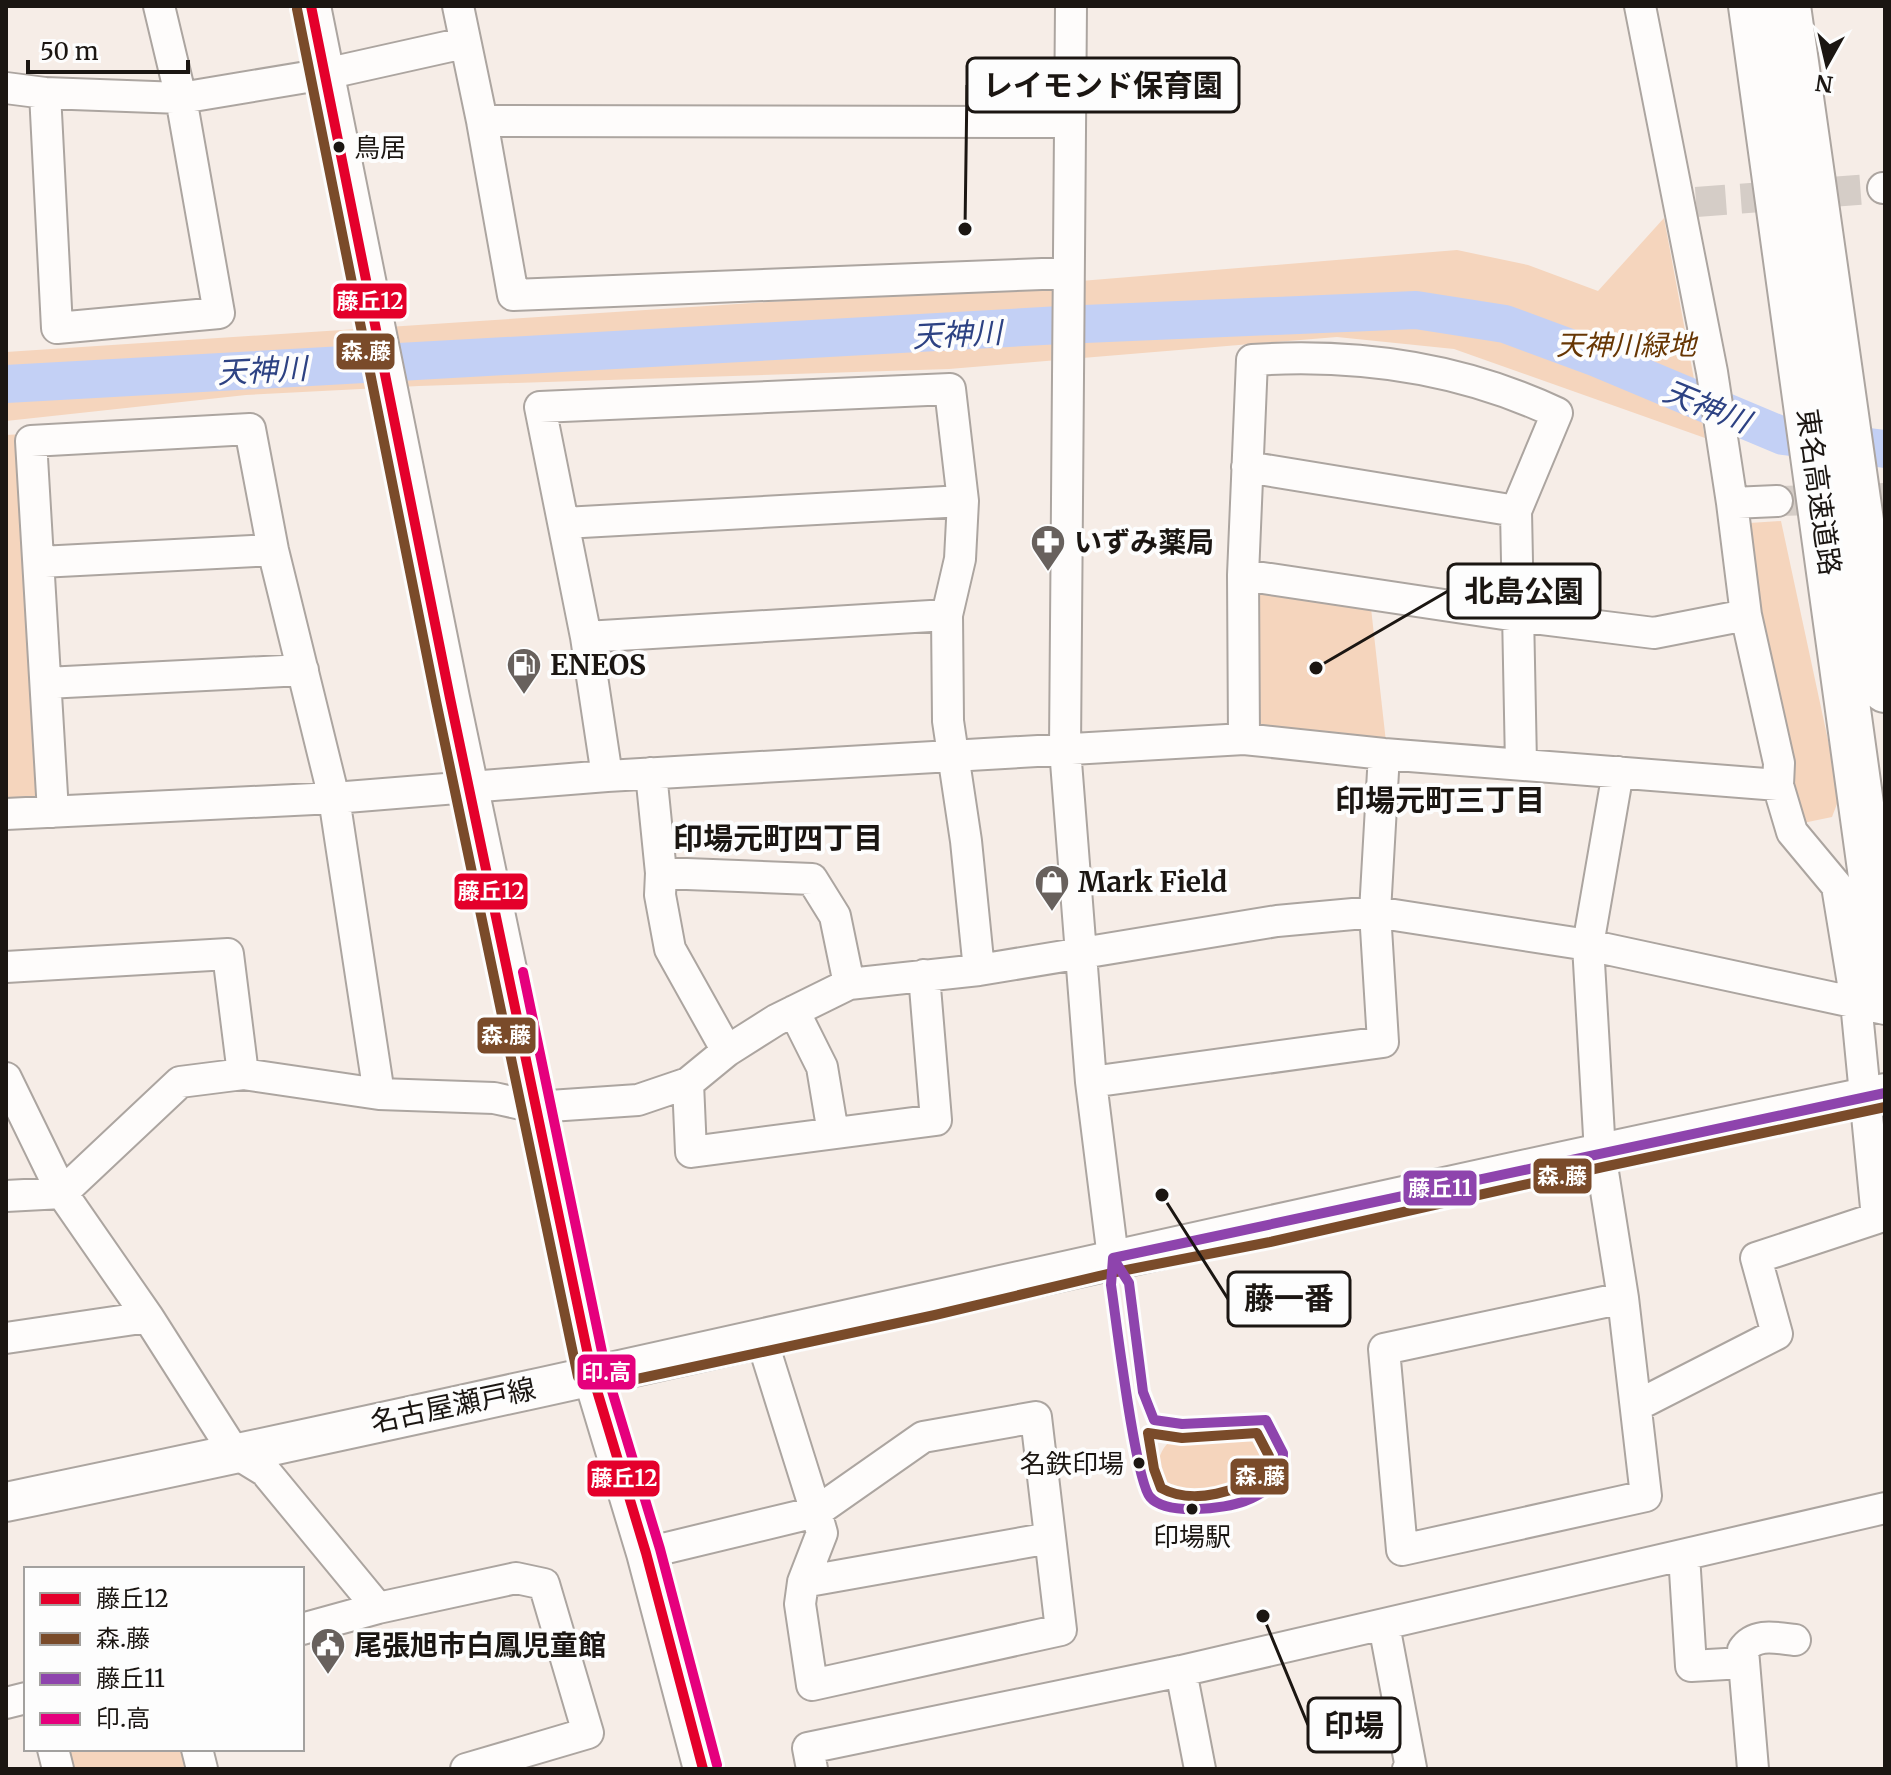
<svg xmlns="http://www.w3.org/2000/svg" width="1891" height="1775" font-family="Merriweather,'Noto Sans JP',serif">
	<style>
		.green { fill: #f5d5bd }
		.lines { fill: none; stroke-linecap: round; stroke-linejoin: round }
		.river { stroke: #c3d0f5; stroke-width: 38 }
		.minor-tunnel { stroke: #d5cdc7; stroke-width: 30; stroke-dasharray: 30 15; stroke-linecap: butt }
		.minor-casing { stroke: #aca5a0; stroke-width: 34 }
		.major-casing { stroke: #aca5a0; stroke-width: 42 }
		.highway-casing { stroke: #aca5a0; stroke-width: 48 }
		.minor { stroke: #fefcfb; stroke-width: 30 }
		.major { stroke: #fefcfb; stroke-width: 38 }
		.highway { stroke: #fefcfb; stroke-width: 44 }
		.bus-1-casing { stroke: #fdfdfd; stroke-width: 16 }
		.bus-2-casing { stroke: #fdfdfd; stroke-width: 16 }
		.bus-3-casing { stroke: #fdfdfd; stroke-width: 16 }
		.bus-4-casing { stroke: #fdfdfd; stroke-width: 16 }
		.bus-1 { stroke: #e4002b; stroke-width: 10 }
		.bus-2 { stroke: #7a4b2a; stroke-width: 10 }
		.bus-3 { stroke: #8e44ad; stroke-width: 10 }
		.bus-4 { stroke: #e5007d; stroke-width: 10 }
		.bus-dot { fill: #1b1612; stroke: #fdfdfd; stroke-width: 3 }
		.labels { text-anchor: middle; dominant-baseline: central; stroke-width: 8; stroke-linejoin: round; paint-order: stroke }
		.bus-label { font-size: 26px; fill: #1b1612; stroke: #fdfdfd; text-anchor: start }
		.park-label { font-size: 28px; font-style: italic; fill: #673603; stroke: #fdfdfd }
		.street-label { font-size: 28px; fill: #1b1612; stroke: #fdfdfd }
		.poi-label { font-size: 28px; font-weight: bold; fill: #1b1612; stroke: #fdfdfd; text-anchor: start }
		.water-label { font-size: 30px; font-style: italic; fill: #2d4283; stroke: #fdfdfd }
		.neighbourhood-label { font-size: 30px; font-weight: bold; fill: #1b1612; stroke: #fdfdfd }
		.leader { fill: none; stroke: #1b1612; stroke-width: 3 }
		.callout-dot { fill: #1b1612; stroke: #fdfdfd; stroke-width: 3 }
		.callout { fill: #fdfdfd; stroke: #1b1612; stroke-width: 3 }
		.callout-label { font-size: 30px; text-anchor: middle; font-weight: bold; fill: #1b1612 }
		.line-badge { stroke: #fdfdfd; stroke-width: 3 }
		.badge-label { font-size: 22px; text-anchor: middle; font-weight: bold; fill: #fff }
	</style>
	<rect width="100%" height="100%" fill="#f6ede7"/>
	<!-- green -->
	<path class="green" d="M 1664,218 L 1705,438 L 1454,349 L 1337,337 L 949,369 L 419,386 L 246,395 L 6,421 L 6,352 L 1044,284 L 1457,250 L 1528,265 L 1598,291 Z
		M 24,434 L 39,796 L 6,798 L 6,435 Z
		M 1781,521 L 1840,796 L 1832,817 L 1803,823 L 1757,613 L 1749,523 Z
		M 1255,590 L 1371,608 L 1386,742 L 1253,729 Z
		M 1244,1432 L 1263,1441 C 1290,1509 1162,1515 1158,1469 C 1158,1458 1161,1450 1169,1442 Z
		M 62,1749 L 184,1749 L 189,1769 L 67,1769 Z"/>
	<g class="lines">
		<!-- river -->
		<path class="river" d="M 6,384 L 1061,325 L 1416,310 L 1505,324 L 1597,358 L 1783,436 L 1885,449"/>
		<!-- minor-tunnel -->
		<path class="minor-tunnel" d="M 1696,202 L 1883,188
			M 1777,501 L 1885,498"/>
		<defs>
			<path id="minor" d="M 458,6 L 482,121 L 513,295 L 1068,273
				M 1071,6 L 1065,749 L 1091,1082 L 1113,1258
				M 6,88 L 45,93 L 181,98 L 325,74 L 464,43
				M 45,93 L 57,328 L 219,313 L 181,98 L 159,6
				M 482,121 L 1070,122
				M 1883,188 L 1885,188
				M 1247,467 L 1516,511
				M 1732,503 L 1777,501
				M 564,523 L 963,501
				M 40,562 L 273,550
				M 1243,575 L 1517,616 L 1654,633 L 1746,615
				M 586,637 L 947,615
				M 46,683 L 303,670
				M 1244,739 L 1243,575 L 1252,360 C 1358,353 1461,368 1557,413 L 1516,511 L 1521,764
				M 1618,772 L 1588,945 L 1600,1153 L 1623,1298 L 1646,1496 L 1402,1550 L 1384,1349 L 1623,1298
				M 651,773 L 661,873 L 660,895 L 670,949 L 727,1051
				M 607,776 L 586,637 L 540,407 L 950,389 L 963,501 L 960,559 L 947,615 L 948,721 L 966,841 L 979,970
				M 53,812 L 31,441 L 250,429 L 273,550 L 334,798 L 379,1094
				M 6,814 L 334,798 L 607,776 L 1244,739 L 1384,754 L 1778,785
				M 661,873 L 812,879 L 835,916 L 849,984
				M 6,967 L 228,954 L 243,1074
				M 794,1011 L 822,1067 L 833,1133
				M 6,1078 L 62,1193 L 148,1317 L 234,1452 L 265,1471 L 378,1608
				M 1091,1082 L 1383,1042 L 1375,912 L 1384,754
				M 688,1083 L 691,1152 L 936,1120 L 924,975
				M 6,1196 L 62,1193 L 180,1082 L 243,1074 L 379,1094 L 494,1098 L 535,1107 L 638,1100 L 688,1083 L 727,1051 L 776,1020 L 849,984 L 979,970 L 1277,921 L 1375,912 L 1588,945 L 1885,1009
				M 6,1338 L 148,1317
				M 1636,1406 L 1777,1334 L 1756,1258 L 1877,1218 L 1856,1002 L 1837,886 L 1792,832 L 1778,785 L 1779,763 L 1746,615 L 1732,503 L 1712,372 L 1640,6
				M 646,1553 L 816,1512 L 923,1437 L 1036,1417 L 1061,1630 L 812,1685 L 800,1604 L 803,1582 L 822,1533 L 816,1512 L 761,1337
				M 1684,1555 L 1691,1666 L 1743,1663
				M 803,1582 L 1050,1538
				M 1384,1625 L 1411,1768 L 1408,1769
				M 302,1629 L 378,1608 L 516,1578 L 544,1584 L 588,1733 L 466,1769
				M 1181,1671 L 1200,1769
				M 6,1703 L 26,1698
				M 53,1749 L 58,1769
				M 197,1749 L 202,1769
				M 812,1769 L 808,1748 L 1181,1671 L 1885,1508
				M 1753,1769 L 1743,1650 C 1755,1632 1777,1638 1795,1640"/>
			<path id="major" d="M 311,6 L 450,698 L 592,1374 L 646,1553 L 703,1769
				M 6,1502 C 634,1372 1257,1223 1885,1093"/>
			<path id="highway" d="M 1751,6 L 1885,978
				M 1788,6 L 1885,690"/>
		</defs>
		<!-- minor casing -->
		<use href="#minor" class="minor-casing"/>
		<!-- major casing -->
		<use href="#major" class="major-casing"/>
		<!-- highway casing -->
		<use href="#highway" class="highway-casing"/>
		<!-- minor -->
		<use href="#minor" class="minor"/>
		<!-- major -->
		<use href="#major" class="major"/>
		<!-- highway -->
		<use href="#highway" class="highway"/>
		<defs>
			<path id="bus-1" d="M 311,6 L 450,698 L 592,1374 L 646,1553 L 703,1769"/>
			<path id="bus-2" d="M 297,9 L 436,701 L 578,1377
				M 595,1388 L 935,1315 L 1116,1272 L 1270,1242 L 1603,1167 L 1885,1107
				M 1148,1433 L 1182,1438 L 1257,1433 L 1269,1456 L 1268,1471 C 1241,1491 1193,1506 1161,1488 L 1154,1469 Z"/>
			<path id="bus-3" d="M 1113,1258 L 1885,1093
				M 1113,1258 L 1129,1283 L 1143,1392 L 1154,1420 L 1182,1424 L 1266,1420 L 1283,1453 L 1282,1478 C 1271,1487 1259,1496 1245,1501 C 1225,1509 1166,1516 1150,1497 C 1135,1480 1116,1318 1111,1285 Z"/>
			<path id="bus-4" d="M 523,972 L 606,1371 L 660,1549 L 717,1765"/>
		</defs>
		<!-- bus-1 casing -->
		<use href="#bus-1" class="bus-1-casing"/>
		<!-- bus-2 casing -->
		<use href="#bus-2" class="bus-2-casing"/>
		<!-- bus-3 casing -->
		<use href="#bus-3" class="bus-3-casing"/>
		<!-- bus-4 casing -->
		<use href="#bus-4" class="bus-4-casing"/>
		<!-- bus-1 -->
		<use href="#bus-1" class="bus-1"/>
		<!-- bus-2 -->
		<use href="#bus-2" class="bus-2"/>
		<!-- bus-3 -->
		<use href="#bus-3" class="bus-3"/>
		<!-- bus-4 -->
		<use href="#bus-4" class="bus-4"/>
	</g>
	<!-- icons -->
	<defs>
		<symbol id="pharmacy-pin" viewBox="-11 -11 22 30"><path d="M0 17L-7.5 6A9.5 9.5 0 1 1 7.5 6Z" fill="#68615d" stroke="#fdfdfd"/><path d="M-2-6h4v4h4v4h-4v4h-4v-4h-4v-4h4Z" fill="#fff"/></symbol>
		<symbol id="fuel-pin" viewBox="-11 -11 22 30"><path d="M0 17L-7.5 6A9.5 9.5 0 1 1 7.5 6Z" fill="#68615d" stroke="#fdfdfd"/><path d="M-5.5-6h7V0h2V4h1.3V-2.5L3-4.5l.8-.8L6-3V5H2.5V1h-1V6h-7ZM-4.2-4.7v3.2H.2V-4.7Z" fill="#fff"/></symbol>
		<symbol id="shop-pin" viewBox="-11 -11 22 30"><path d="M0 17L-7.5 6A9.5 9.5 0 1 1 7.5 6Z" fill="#68615d" stroke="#fdfdfd"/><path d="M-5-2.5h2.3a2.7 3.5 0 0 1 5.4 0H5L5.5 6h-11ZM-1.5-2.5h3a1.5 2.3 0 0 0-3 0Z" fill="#fff"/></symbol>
		<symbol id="civic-pin" viewBox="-11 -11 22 30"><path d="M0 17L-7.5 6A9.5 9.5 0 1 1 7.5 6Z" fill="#68615d" stroke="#fdfdfd"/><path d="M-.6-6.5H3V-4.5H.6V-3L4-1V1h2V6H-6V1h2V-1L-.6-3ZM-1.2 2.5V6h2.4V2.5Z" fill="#fff"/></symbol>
	</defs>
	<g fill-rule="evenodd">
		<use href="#pharmacy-pin" x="1028" y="522" width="40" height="54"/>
		<use href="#fuel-pin" x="504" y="645" width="40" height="54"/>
		<use href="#shop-pin" x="1032" y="862" width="40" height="54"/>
		<use href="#civic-pin" x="308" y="1625" width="40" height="54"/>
	</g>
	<!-- markers -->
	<g class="bus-dot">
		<circle cx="339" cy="147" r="7"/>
		<circle cx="1139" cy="1463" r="7"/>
		<circle cx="1192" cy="1509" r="7"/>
	</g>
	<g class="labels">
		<!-- bus labels -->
		<g class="bus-label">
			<text x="354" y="147">鳥居</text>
			<text x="1124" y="1463" text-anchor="end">名鉄印場</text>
			<text x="1192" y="1536" text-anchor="middle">印場駅</text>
		</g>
		<!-- park labels -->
		<g class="park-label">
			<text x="1626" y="345">天神川緑地</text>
		</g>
		<!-- street labels -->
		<g class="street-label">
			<text transform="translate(1819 492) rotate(82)">東名高速道路</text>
			<text transform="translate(453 1405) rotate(-12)">名古屋瀬戸線</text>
		</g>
		<!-- poi labels -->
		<g class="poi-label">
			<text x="1074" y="542">いずみ薬局</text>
			<text x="550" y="665">ENEOS</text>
			<text x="1078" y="882">Mark Field</text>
			<text x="354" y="1645">尾張旭市白鳳児童館</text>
		</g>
		<!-- water labels -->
		<g class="water-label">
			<text transform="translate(957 334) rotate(-3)">天神川</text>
			<text transform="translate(262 370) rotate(-3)">天神川</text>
			<text transform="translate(1707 406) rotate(22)">天神川</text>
		</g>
		<!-- neighbourhood labels -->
		<g class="neighbourhood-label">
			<text x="1440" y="800">印場元町三丁目</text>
			<text x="778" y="838">印場元町四丁目</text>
		</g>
	</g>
	<!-- callouts -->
	<path class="leader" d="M965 229L967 85M1316 668L1448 591M1162 1195L1228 1299M1263 1616L1308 1725"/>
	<g class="callout-dot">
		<circle cx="965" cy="229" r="8"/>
		<circle cx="1316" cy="668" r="8"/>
		<circle cx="1162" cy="1195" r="8"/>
		<circle cx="1263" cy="1616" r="8"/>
	</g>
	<g class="callout">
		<rect x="967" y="58" width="272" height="54" rx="8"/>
		<rect x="1448" y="564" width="152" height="54" rx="8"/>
		<rect x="1228" y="1272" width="122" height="54" rx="8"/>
		<rect x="1308" y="1698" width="92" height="54" rx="8"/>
	</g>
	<g class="callout-label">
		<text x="1103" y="96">レイモンド保育園</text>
		<text x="1524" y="602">北島公園</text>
		<text x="1289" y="1309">藤一番</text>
		<text x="1354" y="1736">印場</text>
	</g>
	<g class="line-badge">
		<rect x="332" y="282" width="76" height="38" rx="8" fill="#e4002b"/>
		<rect x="335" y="332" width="61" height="39" rx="8" fill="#7a4b2a"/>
		<rect x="453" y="872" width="76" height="39" rx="8" fill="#e4002b"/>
		<rect x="476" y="1016" width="61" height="39" rx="8" fill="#7a4b2a"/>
		<rect x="1532" y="1157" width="61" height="38" rx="8" fill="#7a4b2a"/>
		<rect x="1402" y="1169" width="76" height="38" rx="8" fill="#8e44ad"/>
		<rect x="576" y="1353" width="61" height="38" rx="8" fill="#e5007d"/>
		<rect x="1229" y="1457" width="61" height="39" rx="8" fill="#7a4b2a"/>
		<rect x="586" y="1459" width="75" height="39" rx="8" fill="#e4002b"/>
	</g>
	<g class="badge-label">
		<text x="370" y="309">藤丘12</text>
		<text x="366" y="359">森.藤</text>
		<text x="491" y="899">藤丘12</text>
		<text x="506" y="1043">森.藤</text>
		<text x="1562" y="1184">森.藤</text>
		<text x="1440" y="1196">藤丘11</text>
		<text x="606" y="1380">印.高</text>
		<text x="1260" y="1484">森.藤</text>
		<text x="624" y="1486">藤丘12</text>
	</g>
	<!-- border -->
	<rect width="1891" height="1775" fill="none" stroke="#1b1612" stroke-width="16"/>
	<!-- legend -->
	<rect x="24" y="1567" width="280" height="184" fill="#fdfdfd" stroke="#a3a19f" stroke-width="2"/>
	<rect x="40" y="1593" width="40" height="12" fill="#e4002b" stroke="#a3a19f" stroke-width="2"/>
	<text x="96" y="1607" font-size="24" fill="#1b1612">藤丘12</text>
	<rect x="40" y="1633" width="40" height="12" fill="#7a4b2a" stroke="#a3a19f" stroke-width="2"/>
	<text x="96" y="1647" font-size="24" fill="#1b1612">森.藤</text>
	<rect x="40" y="1673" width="40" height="12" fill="#8e44ad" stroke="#a3a19f" stroke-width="2"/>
	<text x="96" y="1687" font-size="24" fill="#1b1612">藤丘11</text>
	<rect x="40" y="1713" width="40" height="12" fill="#e5007d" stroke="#a3a19f" stroke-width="2"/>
	<text x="96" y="1727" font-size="24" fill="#1b1612">印.高</text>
	<!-- north arrow -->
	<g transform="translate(1827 64) rotate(188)" stroke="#fdfdfd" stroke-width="6" paint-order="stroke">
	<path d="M0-6L14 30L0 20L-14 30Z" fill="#1b1612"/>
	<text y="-12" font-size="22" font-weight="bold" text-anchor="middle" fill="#1b1612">N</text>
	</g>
	<!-- scale -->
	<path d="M28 60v12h160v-12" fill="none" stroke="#1b1612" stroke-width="4"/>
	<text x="40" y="60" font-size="24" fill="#1b1612" stroke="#fdfdfd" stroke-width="6" paint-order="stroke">50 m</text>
</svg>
